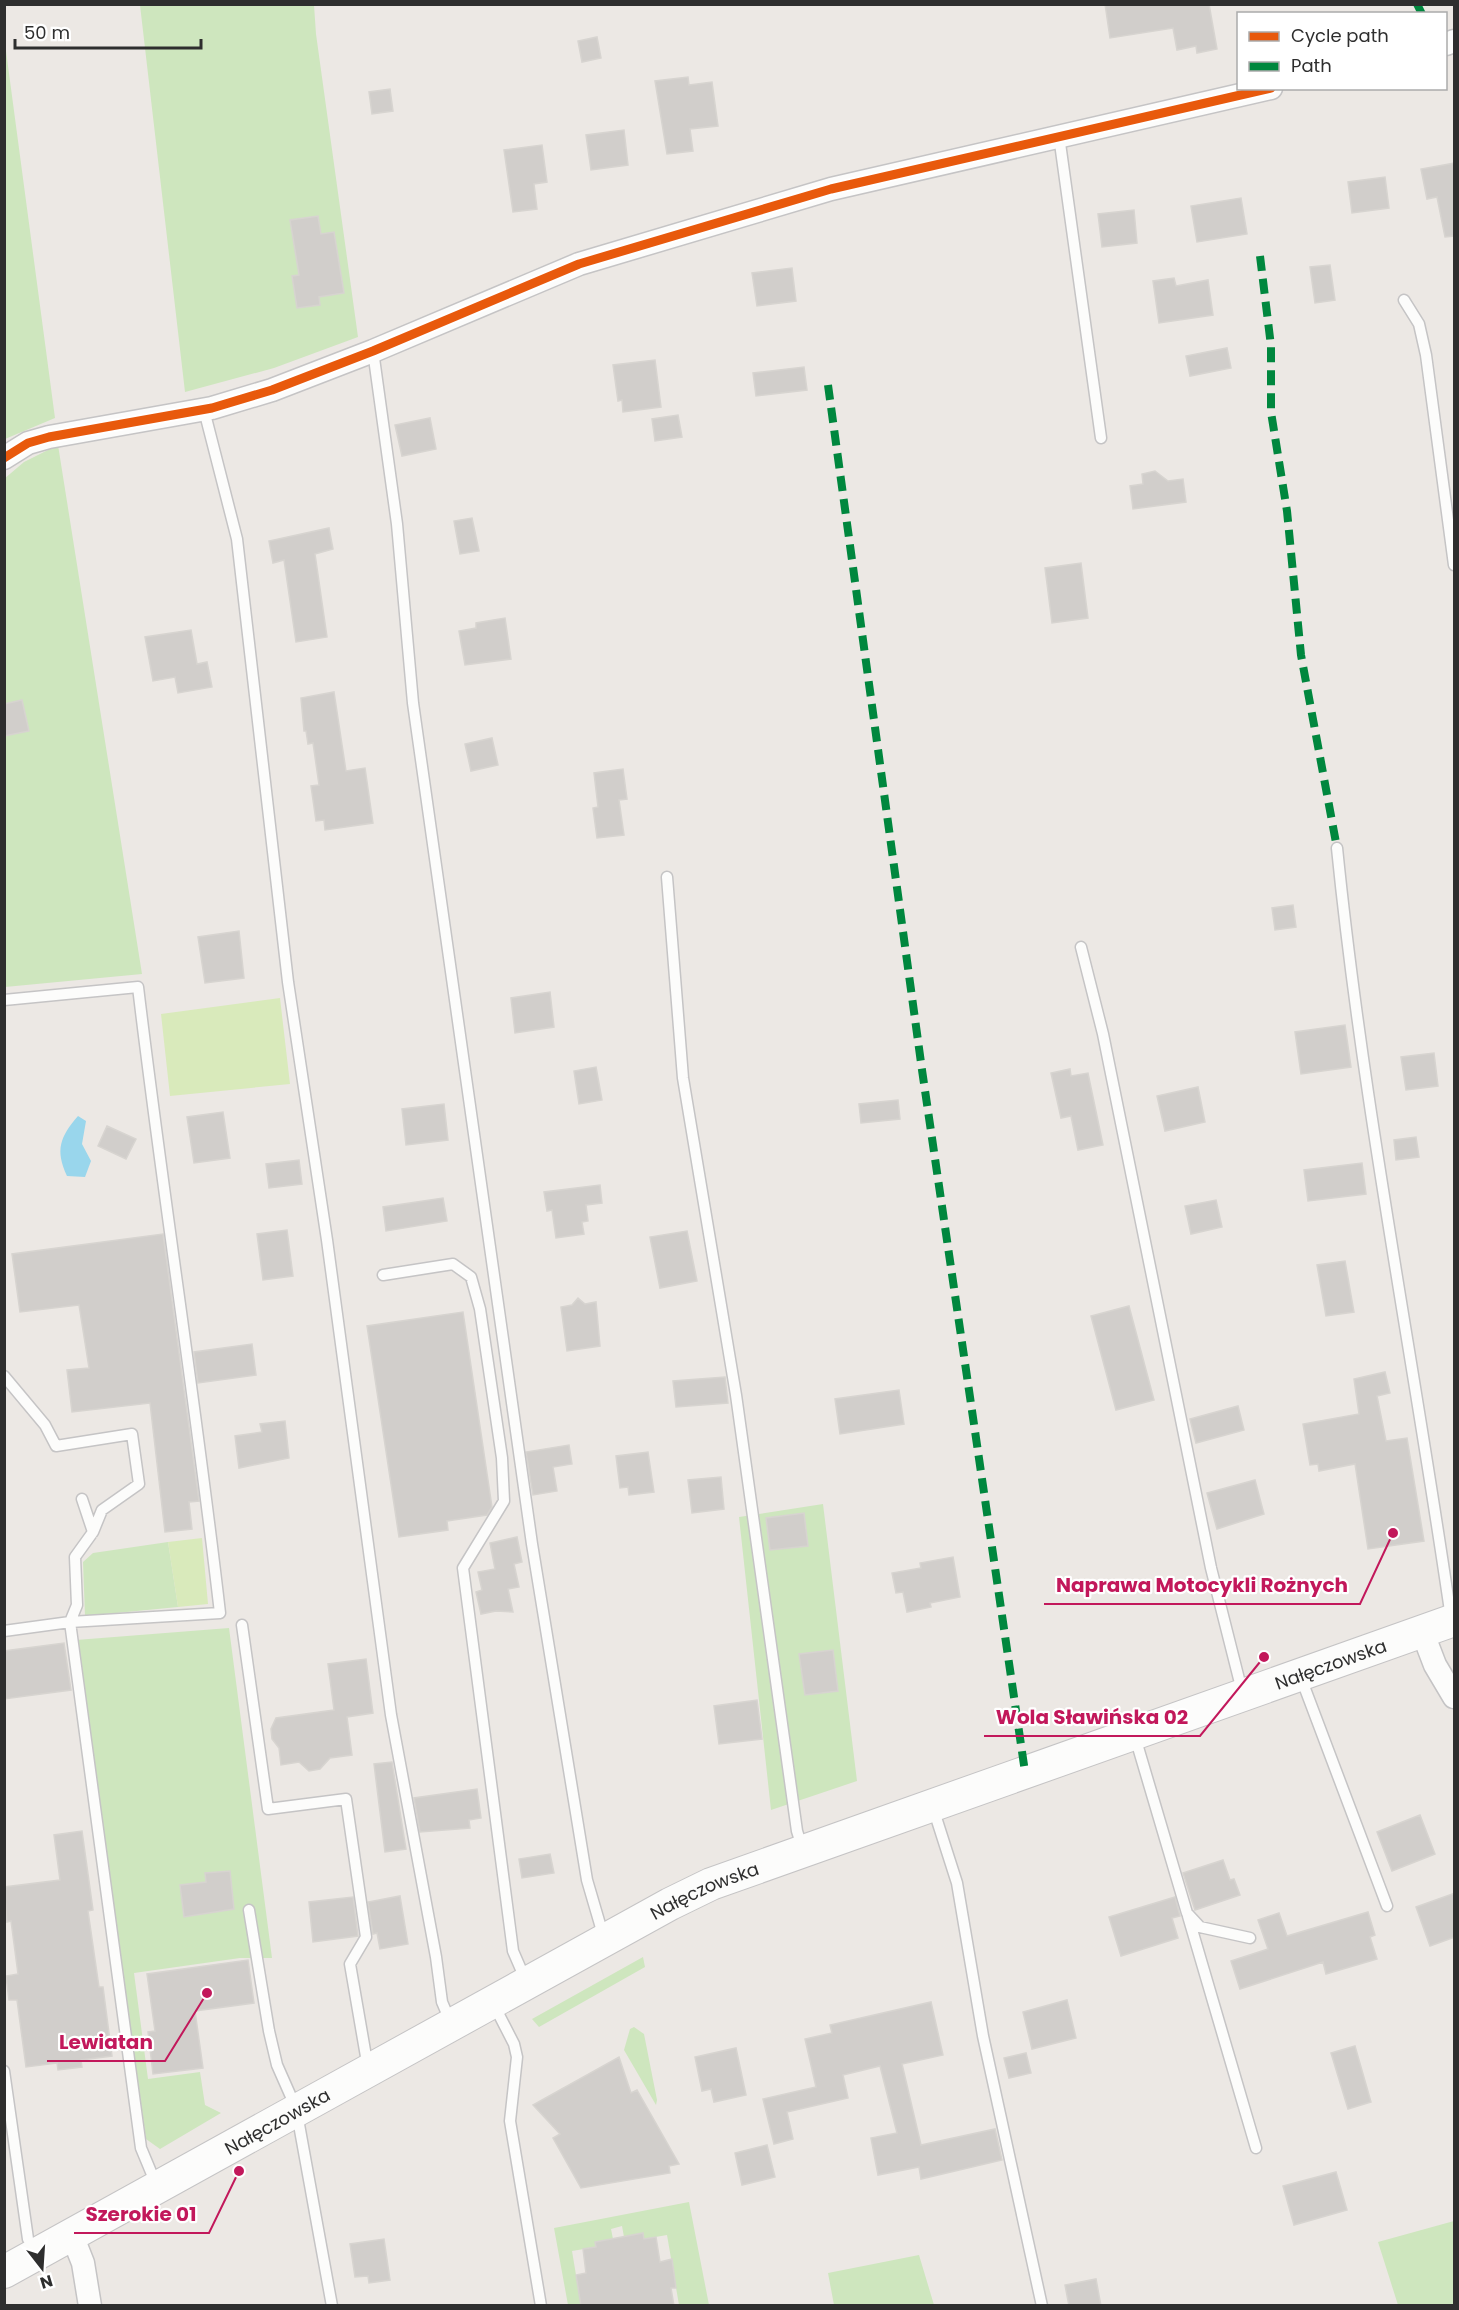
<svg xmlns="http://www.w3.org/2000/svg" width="1459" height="2310" font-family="Poppins,sans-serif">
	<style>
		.green { fill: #cee6be }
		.pitch { fill: #d9eabb }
		.water { fill: #99d6ec }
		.building { fill: #d1cecb; stroke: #d7d4d0; stroke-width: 1.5 }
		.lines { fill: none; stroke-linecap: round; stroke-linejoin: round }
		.service-casing { stroke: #c5c4c5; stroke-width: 13 }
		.minor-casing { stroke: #c5c4c5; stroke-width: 25 }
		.secondary-casing { stroke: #c5c4c5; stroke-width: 34 }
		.service { stroke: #fcfcfb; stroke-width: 10 }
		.minor { stroke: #fcfcfb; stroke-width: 22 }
		.secondary { stroke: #fcfcfb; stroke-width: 32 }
		.quiet { stroke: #00873e; stroke-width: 8; stroke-dasharray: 15 8; stroke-linecap: butt }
		.cycleway-casing { stroke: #fff; stroke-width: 13 }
		.cycleway { stroke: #e8590c; stroke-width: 9 }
		.labels { text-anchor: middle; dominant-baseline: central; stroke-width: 4.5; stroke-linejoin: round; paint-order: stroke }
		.street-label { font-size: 18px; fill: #2e2e2e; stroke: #fff }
		.leader { fill: none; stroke: #c2185b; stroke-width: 2 }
		.callout-dot { fill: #c2185b; stroke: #fff; stroke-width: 2 }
		.callout-label { font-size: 20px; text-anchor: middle; font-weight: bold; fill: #c2185b; stroke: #fff; stroke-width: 4.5; stroke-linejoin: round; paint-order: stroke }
	</style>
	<rect width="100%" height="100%" fill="#ece8e4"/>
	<!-- green -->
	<path class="green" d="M 140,5 L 314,5 L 316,34 L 358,337 L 274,368 L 185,392 Z
		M 4,36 L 55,418 L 5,439 L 4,439 Z
		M 58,445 L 142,974 L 5,987 L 4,479 L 24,462 Z
		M 823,1504 L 857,1781 L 771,1810 L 739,1517 Z
		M 168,1542 L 178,1607 L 85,1616 L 83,1562 L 93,1553 Z
		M 229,1628 L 272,1958 L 240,1958 L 134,1973 L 148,2079 L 200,2072 L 205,2105 L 221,2113 L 160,2149 L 146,2139 L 76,1640 Z
		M 643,1957 L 645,1967 L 539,2027 L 532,2019 Z
		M 634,2027 L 644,2034 L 657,2100 L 656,2105 L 624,2050 L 630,2029 Z
		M 689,2202 L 709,2305 L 679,2305 L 667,2235 L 644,2239 L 643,2233 L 624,2237 L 622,2226 L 611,2229 L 613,2239 L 595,2242 L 596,2247 L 572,2251 L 581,2305 L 568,2305 L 554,2228 Z
		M 1454,2221 L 1454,2305 L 1398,2305 L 1378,2242 Z
		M 919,2255 L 934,2305 L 834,2305 L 828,2273 Z"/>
	<!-- pitch -->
	<path class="pitch" d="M 280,998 L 290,1084 L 170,1096 L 161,1014 Z
		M 202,1538 L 208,1604 L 178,1607 L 168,1542 Z"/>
	<!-- water -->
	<path class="water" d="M 78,1116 L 86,1121 L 82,1144 L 91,1161 L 85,1177 L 67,1176 C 55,1150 60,1137 78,1116 Z"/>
	<!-- building -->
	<path class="building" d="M 1105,4 L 1209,4 L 1217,49 L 1197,53 L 1196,46 L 1177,50 L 1173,28 L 1110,38 Z
		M 597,37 L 601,58 L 582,62 L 578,41 Z
		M 688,77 L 689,85 L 712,82 L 718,126 L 690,129 L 693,151 L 667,154 L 655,81 Z
		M 390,89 L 393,111 L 372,114 L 369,92 Z
		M 624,130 L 628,165 L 591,170 L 586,135 Z
		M 542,145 L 547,182 L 534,184 L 537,209 L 513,212 L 504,150 Z
		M 1455,163 L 1455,236 L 1445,237 L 1437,197 L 1427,199 L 1421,169 Z
		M 1385,177 L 1389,208 L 1352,213 L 1348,182 Z
		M 1241,198 L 1247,234 L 1197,242 L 1191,206 Z
		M 1134,210 L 1137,243 L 1102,247 L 1098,214 Z
		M 318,216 L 321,234 L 334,232 L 344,293 L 319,297 L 320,305 L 297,308 L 292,276 L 299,275 L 290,220 Z
		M 1330,265 L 1335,300 L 1315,303 L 1310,267 Z
		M 792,268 L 796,301 L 757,306 L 752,273 Z
		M 1174,278 L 1176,286 L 1208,280 L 1213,315 L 1159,323 L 1153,281 Z
		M 1227,348 L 1231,368 L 1190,376 L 1186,356 Z
		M 655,360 L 661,407 L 623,412 L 622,400 L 618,401 L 613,365 Z
		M 804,367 L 807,390 L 756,396 L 753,373 Z
		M 678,415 L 682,437 L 655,441 L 652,419 Z
		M 430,418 L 436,449 L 402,456 L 395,425 Z
		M 1155,471 L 1168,481 L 1183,479 L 1186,502 L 1133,509 L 1130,486 L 1143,484 L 1142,474 Z
		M 472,518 L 479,551 L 460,554 L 454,521 Z
		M 329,528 L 333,549 L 315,554 L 327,637 L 296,642 L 284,560 L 273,563 L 269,541 Z
		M 1081,563 L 1088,618 L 1052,623 L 1045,568 Z
		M 505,618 L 511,659 L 465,665 L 459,631 L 476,628 L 476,623 Z
		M 191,630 L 197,664 L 207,662 L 212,687 L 178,693 L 175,677 L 153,681 L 145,637 Z
		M 334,692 L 346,771 L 365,768 L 373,823 L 325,830 L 324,820 L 316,821 L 311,786 L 319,785 L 313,743 L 308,744 L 306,731 L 304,731 L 301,698 Z
		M 22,700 L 29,731 L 4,736 L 4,704 Z
		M 492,738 L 498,765 L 471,771 L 465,744 Z
		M 623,769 L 627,799 L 619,800 L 624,835 L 597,838 L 593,808 L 598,807 L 594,773 Z
		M 1293,905 L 1296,927 L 1275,930 L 1272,908 Z
		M 239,931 L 244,978 L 205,983 L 198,937 Z
		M 550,992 L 554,1027 L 515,1033 L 511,998 Z
		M 1345,1025 L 1351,1067 L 1301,1074 L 1295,1032 Z
		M 1434,1053 L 1438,1086 L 1406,1090 L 1401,1057 Z
		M 596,1067 L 602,1100 L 579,1104 L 574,1071 Z
		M 1070,1069 L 1071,1076 L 1088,1073 L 1103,1145 L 1078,1150 L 1071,1116 L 1061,1118 L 1051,1073 Z
		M 1198,1087 L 1205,1122 L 1165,1131 L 1157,1096 Z
		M 898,1100 L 900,1119 L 861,1123 L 859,1104 Z
		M 444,1104 L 448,1140 L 406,1145 L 402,1109 Z
		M 223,1112 L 230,1158 L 194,1163 L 187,1117 Z
		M 107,1126 L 136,1139 L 126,1159 L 98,1146 Z
		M 1416,1137 L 1419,1157 L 1396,1160 L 1394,1140 Z
		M 299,1160 L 302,1184 L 269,1188 L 266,1164 Z
		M 1362,1163 L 1366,1194 L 1308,1201 L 1304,1170 Z
		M 600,1185 L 602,1203 L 586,1205 L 588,1221 L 582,1222 L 584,1234 L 556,1238 L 552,1210 L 547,1211 L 544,1192 Z
		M 443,1198 L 447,1221 L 386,1231 L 383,1207 Z
		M 1216,1200 L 1222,1227 L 1191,1234 L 1185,1206 Z
		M 287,1230 L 293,1276 L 263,1280 L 257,1234 Z
		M 687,1231 L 697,1281 L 660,1288 L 650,1237 Z
		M 163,1234 L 199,1501 L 189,1502 L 192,1529 L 165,1532 L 150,1403 L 72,1412 L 67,1370 L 89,1368 L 79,1305 L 20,1312 L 12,1254 Z
		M 1345,1261 L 1354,1312 L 1326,1316 L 1317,1265 Z
		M 578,1298 L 585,1304 L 596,1302 L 600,1346 L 567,1351 L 561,1307 L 572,1305 Z
		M 1129,1306 L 1154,1400 L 1116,1410 L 1091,1316 Z
		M 463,1312 L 492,1507 L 487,1515 L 447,1521 L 448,1530 L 399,1537 L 367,1326 Z
		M 252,1344 L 256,1375 L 198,1383 L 194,1352 Z
		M 1385,1372 L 1390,1393 L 1377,1396 L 1386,1441 L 1407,1438 L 1424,1541 L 1368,1549 L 1355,1464 L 1319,1471 L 1318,1464 L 1310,1465 L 1303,1424 L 1359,1414 L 1354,1379 Z
		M 725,1377 L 728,1403 L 676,1407 L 673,1381 Z
		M 899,1390 L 904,1424 L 840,1434 L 835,1399 Z
		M 1238,1406 L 1244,1430 L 1196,1443 L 1190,1419 Z
		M 285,1421 L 289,1458 L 239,1468 L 235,1436 L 262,1432 L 260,1424 Z
		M 569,1445 L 572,1464 L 553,1467 L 557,1491 L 533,1495 L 526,1452 Z
		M 648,1452 L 654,1492 L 629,1495 L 628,1487 L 620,1488 L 616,1456 Z
		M 721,1477 L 724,1509 L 692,1513 L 688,1480 Z
		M 1255,1480 L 1264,1514 L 1217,1529 L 1207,1493 Z
		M 804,1513 L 808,1546 L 770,1550 L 766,1518 Z
		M 517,1537 L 522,1562 L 514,1564 L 519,1587 L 508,1589 L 513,1612 L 496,1611 L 481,1614 L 476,1592 L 482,1590 L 478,1572 L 495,1569 L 490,1543 Z
		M 953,1557 L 960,1597 L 930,1603 L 931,1607 L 907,1612 L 903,1592 L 896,1593 L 892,1573 L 921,1568 L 920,1563 Z
		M 64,1643 L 71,1690 L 4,1699 L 4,1651 Z
		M 833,1650 L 838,1691 L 805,1695 L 799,1654 Z
		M 366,1659 L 373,1713 L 347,1717 L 352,1755 L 330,1758 L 320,1769 L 309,1771 L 299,1762 L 281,1765 L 279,1748 L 272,1739 L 271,1729 L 276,1718 L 334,1710 L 328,1664 Z
		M 757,1700 L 762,1739 L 719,1744 L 714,1706 Z
		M 392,1762 L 406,1849 L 385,1852 L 374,1764 Z
		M 477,1789 L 481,1818 L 469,1820 L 470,1828 L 420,1832 L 414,1798 Z
		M 1420,1815 L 1435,1854 L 1392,1871 L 1377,1832 Z
		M 82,1831 L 93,1910 L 88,1911 L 99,1987 L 103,1987 L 112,2056 L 81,2060 L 82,2067 L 58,2070 L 57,2063 L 26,2067 L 17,2000 L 9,2000 L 6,1976 L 18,1974 L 11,1921 L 7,1922 L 4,1887 L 60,1880 L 54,1835 Z
		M 550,1854 L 554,1873 L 522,1878 L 519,1859 Z
		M 1223,1860 L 1230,1880 L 1234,1879 L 1240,1895 L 1195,1910 L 1183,1873 Z
		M 230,1871 L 234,1909 L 184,1917 L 180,1885 L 206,1882 L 205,1873 Z
		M 1455,1893 L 1455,1937 L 1430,1946 L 1416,1907 Z
		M 400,1896 L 408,1944 L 380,1949 L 377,1933 L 373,1934 L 368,1902 Z
		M 353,1897 L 358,1936 L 313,1942 L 309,1902 Z
		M 1175,1897 L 1180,1916 L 1172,1918 L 1178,1938 L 1121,1956 L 1109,1917 Z
		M 1368,1912 L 1375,1935 L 1370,1937 L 1377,1959 L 1326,1974 L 1323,1962 L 1240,1989 L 1231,1961 L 1268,1949 L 1258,1920 L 1279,1913 L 1287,1936 Z
		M 248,1960 L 254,2003 L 195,2011 L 203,2068 L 153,2074 L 148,2032 L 155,2031 L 147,1974 Z
		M 1067,2000 L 1076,2038 L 1032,2049 L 1023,2012 Z
		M 931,2002 L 943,2055 L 902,2064 L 921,2145 L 995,2129 L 1002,2160 L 921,2179 L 919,2167 L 878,2175 L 871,2138 L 897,2133 L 880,2066 L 843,2075 L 848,2098 L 787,2112 L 793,2139 L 774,2144 L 763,2099 L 816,2087 L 805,2039 L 832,2033 L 830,2025 Z
		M 1355,2046 L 1371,2102 L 1348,2109 L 1331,2053 Z
		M 736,2048 L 746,2095 L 714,2102 L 711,2089 L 702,2091 L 695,2057 Z
		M 1026,2053 L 1031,2073 L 1009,2078 L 1004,2058 Z
		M 619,2057 L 631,2093 L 637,2090 L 679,2164 L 669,2166 L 670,2173 L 581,2188 L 553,2138 L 560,2134 L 533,2105 Z
		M 767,2145 L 775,2177 L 742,2185 L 735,2153 Z
		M 1336,2172 L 1347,2210 L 1294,2225 L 1283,2186 Z
		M 643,2233 L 644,2239 L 656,2237 L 660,2262 L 672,2259 L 676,2288 L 671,2288 L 674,2306 L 581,2306 L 576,2275 L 586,2273 L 583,2249 L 596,2247 L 595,2242 Z
		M 384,2239 L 390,2280 L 369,2283 L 368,2276 L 355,2277 L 350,2244 Z
		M 1096,2279 L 1101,2306 L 1069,2306 L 1065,2285 Z"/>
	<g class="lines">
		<defs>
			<path id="service" d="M 1059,136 L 1101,438
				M 1404,300 L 1419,324 L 1426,355 L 1454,565
				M 373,351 L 397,524 L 413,703 L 532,1544 L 587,1880 L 604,1938
				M 204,410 L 237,539 L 288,982 L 327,1240 L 391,1715 L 436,1957 L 442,2002 L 451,2023
				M 1337,848 C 1363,1106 1414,1361 1451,1618
				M 667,877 L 683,1078 L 736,1395 L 797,1831 L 803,1850
				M 1081,947 L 1103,1034 L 1211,1568 L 1242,1691
				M 4,1000 L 138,987 C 163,1196 196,1404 220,1613 L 70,1622 L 77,1605 L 75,1557 L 93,1532 L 82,1499
				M 383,1275 L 453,1264 L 471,1277 L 480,1309 L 502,1458 L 504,1501 L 463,1568 L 513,1951 L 526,1981
				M 4,1376 L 45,1425 L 56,1446 L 132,1434 L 139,1484 L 102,1510 L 93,1532
				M 242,1625 L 268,1809 L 346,1799 L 366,1937 L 350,1964 L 368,2068
				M 4,1631 L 70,1622 L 141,2148 L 156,2184
				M 1301,1678 L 1387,1906
				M 1135,1737 L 1187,1913 L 1200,1927 L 1250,1938
				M 933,1808 L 957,1883 L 983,2036 L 1042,2306
				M 249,1910 L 269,2031 L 277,2065 L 296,2108 L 332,2306
				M 1188,1916 L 1256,2148
				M 493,2003 L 514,2044 L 517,2057 L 510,2121 L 541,2306
				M 4,2071 L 28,2239 L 35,2251"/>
			<path id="minor" d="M 1446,44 L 1454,41
				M 4,458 L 28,443 L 49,437 L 212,408 L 272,390 L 373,351 L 579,264 L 831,189 L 1271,88
				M 1422,1631 L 1435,1665 L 1454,1697
				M 72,2235 L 83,2263 L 90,2306"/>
			<g id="secondary">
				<path id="s1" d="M 4,2272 L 670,1904 L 711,1884 L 1454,1620"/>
			</g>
		</defs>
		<!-- service casing -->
		<use href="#service" class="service-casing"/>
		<!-- minor casing -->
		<use href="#minor" class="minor-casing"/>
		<!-- secondary casing -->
		<use href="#secondary" class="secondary-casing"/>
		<!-- service -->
		<use href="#service" class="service"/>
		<!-- minor -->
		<use href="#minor" class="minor"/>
		<!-- secondary -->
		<use href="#secondary" class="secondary"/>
		<!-- quiet -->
		<path class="quiet" d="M 1417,4 L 1422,14
			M 1260,256 L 1271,346 L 1271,412 L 1287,511 L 1301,655 L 1337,848
			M 828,385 L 922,1070 L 1025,1772"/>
		<defs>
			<path id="cycleway" d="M 4,458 L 28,443 L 49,437 L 212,408 L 272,390 L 373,351 L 579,264 L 831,189 L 1271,88"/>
		</defs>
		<!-- cycleway casing -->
		<use href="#cycleway" class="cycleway-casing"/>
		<!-- cycleway -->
		<use href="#cycleway" class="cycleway"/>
	</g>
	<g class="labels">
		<!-- street labels -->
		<g class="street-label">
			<text stroke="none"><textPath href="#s1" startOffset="1464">Nałęczowska</textPath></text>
			<text stroke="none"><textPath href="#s1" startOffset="798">Nałęczowska</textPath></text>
			<text stroke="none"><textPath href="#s1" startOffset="312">Nałęczowska</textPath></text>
		</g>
	</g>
	<!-- callouts -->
	<path class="leader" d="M1393 1533L1360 1604H1044M1264 1657L1200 1736H984M207 1993L165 2061H47M239 2171L209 2233H74"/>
	<g class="callout-dot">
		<circle cx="1393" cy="1533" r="6"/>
		<circle cx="1264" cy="1657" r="6"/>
		<circle cx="207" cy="1993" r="6"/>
		<circle cx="239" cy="2171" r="6"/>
	</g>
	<g class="callout-label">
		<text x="1202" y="1592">Naprawa Motocykli Rożnych</text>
		<text x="1092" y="1724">Wola Sławińska 02</text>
		<text x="106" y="2049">Lewiatan</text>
		<text x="141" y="2221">Szerokie 01</text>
	</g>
	<!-- border -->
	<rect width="1459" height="2310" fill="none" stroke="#2e2e2e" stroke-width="12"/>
	<!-- legend -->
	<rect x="1237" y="12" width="210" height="78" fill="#ffffff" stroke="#ababab" stroke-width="1.5"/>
	<rect x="1249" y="32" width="30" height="9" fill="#e8590c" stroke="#ababab" stroke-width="1.5"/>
	<text x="1291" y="42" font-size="18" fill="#2e2e2e">Cycle path</text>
	<rect x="1249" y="62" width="30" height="9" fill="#00873e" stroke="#ababab" stroke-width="1.5"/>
	<text x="1291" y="72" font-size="18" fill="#2e2e2e">Path</text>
	<!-- north arrow -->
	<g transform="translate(42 2268) rotate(163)" stroke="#ffffff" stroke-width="4.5" paint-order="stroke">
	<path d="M0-4.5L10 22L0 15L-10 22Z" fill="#2e2e2e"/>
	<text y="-9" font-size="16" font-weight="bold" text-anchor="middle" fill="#2e2e2e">N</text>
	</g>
	<!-- scale -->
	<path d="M15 39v9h186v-9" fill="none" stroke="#2e2e2e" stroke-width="3"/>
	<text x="24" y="39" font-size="18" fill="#2e2e2e" stroke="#ffffff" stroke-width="4.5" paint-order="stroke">50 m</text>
</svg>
